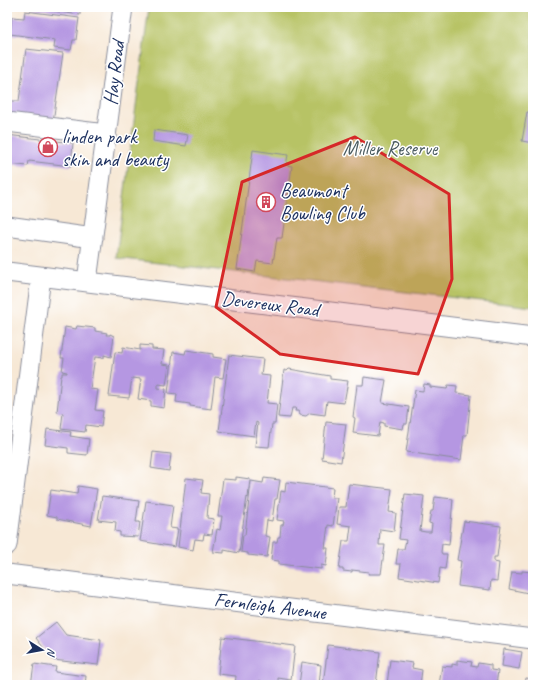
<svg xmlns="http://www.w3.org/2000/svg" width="540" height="692" font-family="Caveat,sans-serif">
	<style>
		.green { fill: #b7c365; stroke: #697962 }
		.building { fill: #b597e2 }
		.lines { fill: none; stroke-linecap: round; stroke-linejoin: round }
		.minor-casing { stroke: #898c9a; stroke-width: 21 }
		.minor { stroke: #fff; stroke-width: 19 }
		.marked { fill: #d62828; fill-opacity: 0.2; stroke: #d62828; stroke-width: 3; stroke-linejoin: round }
		.labels { text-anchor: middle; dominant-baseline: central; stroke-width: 3; stroke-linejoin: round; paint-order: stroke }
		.street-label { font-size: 20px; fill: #1b2f5e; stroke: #fff }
		.poi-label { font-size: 20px; fill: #1b2f5e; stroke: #fff; text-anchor: start }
		.park-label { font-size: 20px; fill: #4a5b60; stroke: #fff }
	</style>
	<rect width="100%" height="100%" fill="#fff"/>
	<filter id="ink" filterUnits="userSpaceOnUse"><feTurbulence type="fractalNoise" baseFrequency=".025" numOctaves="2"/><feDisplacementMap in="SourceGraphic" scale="8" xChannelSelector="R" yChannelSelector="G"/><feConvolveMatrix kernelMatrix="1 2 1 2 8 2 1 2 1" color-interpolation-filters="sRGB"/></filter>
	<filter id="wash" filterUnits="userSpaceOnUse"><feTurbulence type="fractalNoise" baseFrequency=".012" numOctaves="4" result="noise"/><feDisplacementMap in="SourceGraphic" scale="16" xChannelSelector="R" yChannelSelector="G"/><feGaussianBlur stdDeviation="0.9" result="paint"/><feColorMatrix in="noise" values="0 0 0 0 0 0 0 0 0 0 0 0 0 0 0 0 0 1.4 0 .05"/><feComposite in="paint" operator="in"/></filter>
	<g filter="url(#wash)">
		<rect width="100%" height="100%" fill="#f7e8d5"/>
		<!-- green -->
		<path class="green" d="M 149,7 L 533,7 L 533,307 L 116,258 Z"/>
		<g id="blocks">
			<!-- building -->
			<path class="building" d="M 26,7 L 80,7 L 80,15 Z
				M 25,11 L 79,18 L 76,40 L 73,40 L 71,50 L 54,48 L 55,40 L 10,34 L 12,17 L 24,18 Z
				M 26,49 L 63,53 L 53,122 L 7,115 L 8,101 L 19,101 Z
				M 527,112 L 533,113 L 533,143 L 522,141 Z
				M 154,130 L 188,135 L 186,146 L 153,141 Z
				M 7,135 L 73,143 L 71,166 L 29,161 L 28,166 L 7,164 Z
				M 253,150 L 288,155 L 286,165 L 292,166 L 282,238 L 277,238 L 273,263 L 257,261 L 255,272 L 237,269 Z
				M 77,326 L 95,328 L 95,331 L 107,333 L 106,335 L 110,335 L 110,334 L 114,336 L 111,357 L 104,355 L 104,358 L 95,357 L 90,389 L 98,390 L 95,410 L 103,411 L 101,427 L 86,425 L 85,432 L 61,429 L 63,413 L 57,412 L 61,376 L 62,376 L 62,373 L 67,373 L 67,372 L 62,371 L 64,358 L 61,358 L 65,327 L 76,329 Z
				M 140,345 L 152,346 L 152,349 L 164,350 L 162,364 L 169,365 L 166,385 L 158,384 L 158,388 L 166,389 L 164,408 L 151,406 L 151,401 L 138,399 L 141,379 L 132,378 L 129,398 L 109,396 L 115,352 L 122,353 L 123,347 L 140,350 Z
				M 186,350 L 213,354 L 213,357 L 226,359 L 223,378 L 215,377 L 211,409 L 190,406 L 190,404 L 176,402 L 177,394 L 168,393 L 173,352 L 185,354 Z
				M 229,355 L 263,359 L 261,375 L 270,376 L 267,403 L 277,404 L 275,424 L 272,424 L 269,447 L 255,446 L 258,423 L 256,422 L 254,436 L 219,431 Z
				M 289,369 L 330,376 L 330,379 L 348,381 L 344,403 L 327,401 L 325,415 L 310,413 L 306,416 L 300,415 L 298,411 L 295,411 L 296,408 L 292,408 L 290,418 L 278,417 L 284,370 L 287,371 Z
				M 364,377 L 386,380 L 382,403 L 409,407 L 407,424 L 404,424 L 403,429 L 384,426 L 384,423 L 380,422 L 378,436 L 353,433 L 355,418 L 353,417 L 357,385 L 363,385 Z
				M 424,384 L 430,385 L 430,387 L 447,389 L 448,385 L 457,386 L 456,393 L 471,395 L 467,435 L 464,435 L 461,460 L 406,452 L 415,390 L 423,391 Z
				M 326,422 L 346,424 L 341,462 L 322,459 Z
				M 47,429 L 71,432 L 70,436 L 89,439 L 87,455 L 68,453 L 68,448 L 45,445 Z
				M 153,452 L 171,454 L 169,471 L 151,468 Z
				M 236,477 L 250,479 L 248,498 L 247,497 L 239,553 L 224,550 L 224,553 L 213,552 L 217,529 L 220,530 L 222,516 L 218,516 L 223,479 L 236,480 Z
				M 186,478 L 203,480 L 201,493 L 209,494 L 207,518 L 214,519 L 212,535 L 204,534 L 203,540 L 195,539 L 193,550 L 178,547 Z
				M 264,478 L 280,480 L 277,499 L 275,499 L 272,521 L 267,520 L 265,536 L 270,537 L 267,557 L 248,555 L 248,553 L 241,552 L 243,535 L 245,535 L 251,481 L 263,483 Z
				M 286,482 L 333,488 L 332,498 L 337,498 L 333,526 L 328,525 L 325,548 L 328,548 L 326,566 L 321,565 L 321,569 L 279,564 L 279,561 L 271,560 L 273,542 L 277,542 L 278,537 L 280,537 L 281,525 L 283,525 L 284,521 L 277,520 L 281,491 L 285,492 Z
				M 349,484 L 392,489 L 389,512 L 396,513 L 394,531 L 380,529 L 379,545 L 385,545 L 381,574 L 368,574 L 369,572 L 352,570 L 352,572 L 343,571 L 343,569 L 339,569 L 343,541 L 349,541 L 351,526 L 337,524 L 339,507 L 346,507 Z
				M 78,486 L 97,489 L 91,526 L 57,519 L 57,517 L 47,515 L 51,490 L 77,494 Z
				M 405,494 L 424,496 L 420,531 L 426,532 L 431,532 L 432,524 L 429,523 L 431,511 L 433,511 L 435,497 L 453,499 L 449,545 L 442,544 L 441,552 L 442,554 L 447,554 L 445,569 L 440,568 L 438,583 L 399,577 L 401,564 L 396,564 L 398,549 L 404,549 L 406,540 L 399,539 Z
				M 102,496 L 139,501 L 136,522 L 140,522 L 138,537 L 120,536 L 120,532 L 115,531 L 116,522 L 98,520 Z
				M 146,501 L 173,505 L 170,528 L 178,529 L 175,547 L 140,541 Z
				M 464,521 L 501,526 L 497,557 L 494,557 L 494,562 L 499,563 L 497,581 L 491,580 L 490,590 L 458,586 L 461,561 L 457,560 Z
				M 532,569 L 533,594 L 509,589 L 512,572 L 522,573 L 522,571 L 532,572 Z
				M 56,622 L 66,635 L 101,640 L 98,665 L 53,660 L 36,638 Z
				M 222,637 L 295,646 L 291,680 L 278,678 L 278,683 L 275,685 L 263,685 L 260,680 L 259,685 L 235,685 L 236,676 L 218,674 Z
				M 328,645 L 380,652 L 376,685 L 323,685 Z
				M 504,649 L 522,652 L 519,669 L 502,666 Z
				M 390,660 L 413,663 L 412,668 L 422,670 L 420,685 L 387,685 Z
				M 457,660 L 472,662 L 471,666 L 477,667 L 478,663 L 491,665 L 491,670 L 498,671 L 496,685 L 439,685 L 442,666 L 452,667 L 452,664 L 457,665 Z
				M 302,662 L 321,665 L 319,685 L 299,685 Z
				M 34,664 L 56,667 L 55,672 L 86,676 L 85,685 L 31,685 Z
				M 526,678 L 533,679 L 533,685 L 525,685 Z"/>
		</g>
	</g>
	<g filter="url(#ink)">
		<use href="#blocks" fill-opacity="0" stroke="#898c9a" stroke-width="1"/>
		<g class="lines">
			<defs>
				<path id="minor" d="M 7,122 L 106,134
					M 7,226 L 93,238
					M 7,272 L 533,337
					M 87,281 L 123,7
					M 7,545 L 41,277
					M 7,574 L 533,639"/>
			</defs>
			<!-- minor casing -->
			<use href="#minor" class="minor-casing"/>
			<!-- minor -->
			<use href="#minor" class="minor"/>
		</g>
	</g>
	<!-- marked area -->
	<path class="marked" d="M 355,137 L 449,194 L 452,279 L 418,374 L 280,354 L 216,307 L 242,182 Z"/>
	<!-- icons -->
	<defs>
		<symbol id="shop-ring" viewBox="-11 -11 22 22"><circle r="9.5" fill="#fff" stroke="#d1495b" stroke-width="1.5"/><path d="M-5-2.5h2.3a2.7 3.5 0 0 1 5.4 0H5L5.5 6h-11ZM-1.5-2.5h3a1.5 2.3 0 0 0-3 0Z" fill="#d1495b"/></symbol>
		<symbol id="building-ring" viewBox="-11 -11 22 22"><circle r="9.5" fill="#fff" stroke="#d1495b" stroke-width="1.5"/><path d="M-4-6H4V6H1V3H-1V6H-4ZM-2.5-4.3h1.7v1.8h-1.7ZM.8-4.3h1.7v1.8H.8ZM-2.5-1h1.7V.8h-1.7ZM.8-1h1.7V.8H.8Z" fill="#d1495b"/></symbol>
	</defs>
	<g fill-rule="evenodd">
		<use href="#shop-ring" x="37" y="136" width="22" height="22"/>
		<use href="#building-ring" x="255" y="191" width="22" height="22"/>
	</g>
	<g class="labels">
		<!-- street labels -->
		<g class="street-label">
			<text transform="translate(114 73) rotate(-83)">Hay Road</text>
			<text transform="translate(270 304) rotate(7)">Devereux Road</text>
			<text transform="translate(270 606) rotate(7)">Fernleigh Avenue</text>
		</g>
		<!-- poi labels -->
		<g class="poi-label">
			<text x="62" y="136">linden park<tspan x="62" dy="23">skin and beauty</tspan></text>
			<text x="280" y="190">Beaumont<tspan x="280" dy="23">Bowling Club</tspan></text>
		</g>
		<!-- park labels -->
		<g class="park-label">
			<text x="390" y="148">Miller Reserve</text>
		</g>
	</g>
	<!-- margin -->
	<rect width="540" height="692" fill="none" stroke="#fff" stroke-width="24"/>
	<!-- north arrow -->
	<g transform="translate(42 650) rotate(101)" stroke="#ffffff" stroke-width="3" paint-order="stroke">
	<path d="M0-3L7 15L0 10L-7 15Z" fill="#1b2f5e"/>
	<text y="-6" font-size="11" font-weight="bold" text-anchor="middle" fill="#1b2f5e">N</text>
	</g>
</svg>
